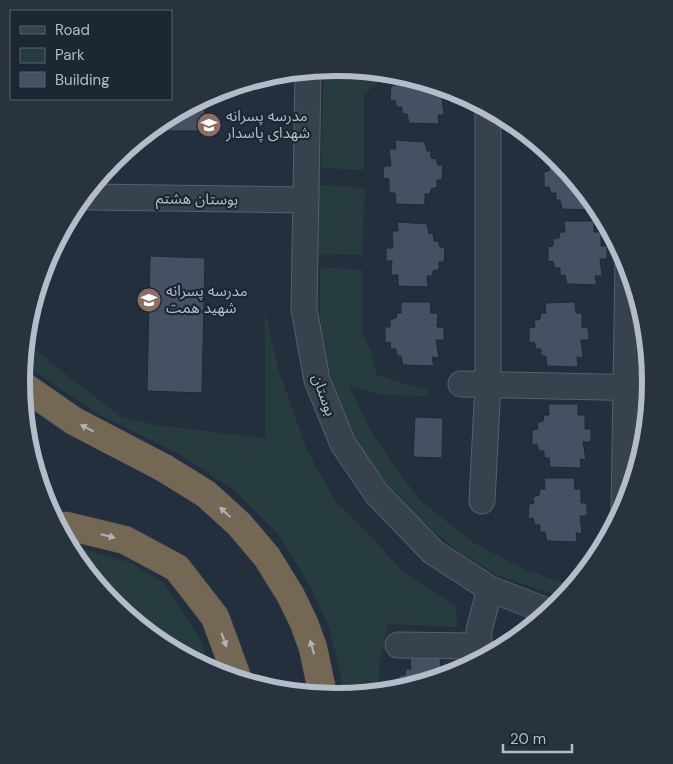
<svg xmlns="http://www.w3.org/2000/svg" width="673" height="764" font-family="'DM Sans','Noto Sans Arabic',sans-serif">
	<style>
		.green { fill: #263c3f }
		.building { fill: #455162; stroke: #1f2835 }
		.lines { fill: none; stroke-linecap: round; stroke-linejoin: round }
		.minor-casing { stroke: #565f6c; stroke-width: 27 }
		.highway-casing { stroke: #434c59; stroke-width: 29 }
		.minor { stroke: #38414e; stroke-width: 25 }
		.highway { stroke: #746855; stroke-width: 28 }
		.oneway { fill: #aeb4bd }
		.labels { text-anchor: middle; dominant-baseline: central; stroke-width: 4.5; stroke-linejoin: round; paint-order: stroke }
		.poi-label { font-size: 15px; fill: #b4bcc9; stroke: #1d2633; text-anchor: start }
		.street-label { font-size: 15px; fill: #b4bcc9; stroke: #1d2633 }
		.rim { fill: none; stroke: #b4bcc9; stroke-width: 6 }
	</style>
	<rect width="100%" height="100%" fill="#242f3e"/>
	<!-- green -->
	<path class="green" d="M 337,67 L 386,77 L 364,94 L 364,170 L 321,168 L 323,82 L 330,76 L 333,68 Z
		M 319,185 L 365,188 L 362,255 L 318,254 Z
		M 320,267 L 362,270 L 362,334 L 372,354 L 376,374 L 398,382 L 427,389 L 429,396 L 384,395 L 349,386 L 370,430 L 400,474 L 422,502 L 474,543 L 524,569 L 572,586 L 564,597 L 499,576 L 456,550 L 420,520 L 389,486 L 358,444 L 338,397 L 326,359 L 320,317 Z
		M 265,312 L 279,372 L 291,405 L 308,452 L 336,502 L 369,534 L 401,570 L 455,605 L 458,627 L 388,624 L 380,661 L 378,689 L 344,696 L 342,680 L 329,627 L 310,586 L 278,534 L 234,490 L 181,455 L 98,414 L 41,376 L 25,363 L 29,344 L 69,377 L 120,416 L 155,425 L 265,438 Z
		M 76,548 L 80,548 L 129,562 L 165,584 L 203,644 L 208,668 L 113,605 Z"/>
	<!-- building -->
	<path class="building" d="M 395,78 L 449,89 L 449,98 L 442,98 L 444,115 L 438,115 L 439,124 L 409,123 L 407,114 L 402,114 L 402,107 L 397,107 L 395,100 L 390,101 L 391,86 L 396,85 Z
		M 205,98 L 204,131 L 156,131 Z
		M 395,140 L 425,142 L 427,151 L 431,151 L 431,158 L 436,159 L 438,165 L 443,165 L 442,180 L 437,180 L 437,187 L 431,189 L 430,194 L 425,194 L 425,205 L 396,204 L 395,193 L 389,193 L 389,179 L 383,178 L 384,166 L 391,166 L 389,149 L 396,149 Z
		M 556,157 L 560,159 L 593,210 L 562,209 L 560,200 L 556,200 L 556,193 L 551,193 L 549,187 L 544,187 L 544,172 L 549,171 L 549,165 L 555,163 Z
		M 564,221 L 594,221 L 594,232 L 601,232 L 601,246 L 607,246 L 607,259 L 600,259 L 602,276 L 595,276 L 597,285 L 567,284 L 565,275 L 560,275 L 560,268 L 555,268 L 553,261 L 548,262 L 548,247 L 553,246 L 553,239 L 559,238 L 560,232 L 565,232 Z
		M 397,222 L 427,224 L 429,234 L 433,233 L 434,241 L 438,241 L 440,247 L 445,247 L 444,262 L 439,262 L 439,269 L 433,271 L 432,276 L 427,276 L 428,287 L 398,286 L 398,275 L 391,275 L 392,261 L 386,261 L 386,248 L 393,248 L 392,231 L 398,231 Z
		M 150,256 L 205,258 L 202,393 L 147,391 Z
		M 401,302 L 430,302 L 431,313 L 438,313 L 437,327 L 444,327 L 444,340 L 436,340 L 439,358 L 432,357 L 434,366 L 403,365 L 401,356 L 397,356 L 396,349 L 391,349 L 390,342 L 385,343 L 385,327 L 390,327 L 390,320 L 396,318 L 397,313 L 401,313 Z
		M 575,302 L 576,313 L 582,313 L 582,327 L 588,328 L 589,340 L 581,340 L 583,358 L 577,357 L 578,367 L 547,366 L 546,356 L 541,356 L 541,349 L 536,349 L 534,342 L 529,343 L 529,328 L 535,327 L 534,321 L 540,319 L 541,313 L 546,313 L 545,303 Z
		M 548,404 L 578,404 L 578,415 L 585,415 L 585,429 L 591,429 L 591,442 L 583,442 L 586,460 L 580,459 L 581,468 L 550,467 L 549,458 L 544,458 L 544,451 L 539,451 L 537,444 L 532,445 L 532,430 L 538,429 L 537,423 L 543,421 L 544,415 L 549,415 Z
		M 415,417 L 443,418 L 442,458 L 413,457 Z
		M 544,478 L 574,478 L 575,489 L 581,489 L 581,503 L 587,503 L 587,516 L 580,516 L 582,534 L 576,533 L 577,542 L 547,541 L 545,532 L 540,532 L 540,525 L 535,525 L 533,518 L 528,519 L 529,504 L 534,503 L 533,497 L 539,495 L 540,489 L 545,489 Z
		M 410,658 L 440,658 L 441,669 L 447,669 L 447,675 L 394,686 L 394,684 L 400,683 L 399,676 L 405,675 L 406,669 L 411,669 Z"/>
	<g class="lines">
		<defs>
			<path id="minor" d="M 308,72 L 304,309 L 317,380 L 343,444 L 377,494 L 433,552 L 490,589 L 550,612
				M 88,197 L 306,200
				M 461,384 L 651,388
				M 482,501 L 488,384 L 488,111
				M 624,509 L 628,262
				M 398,645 L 478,646
				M 478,659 L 479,630 L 490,589"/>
			<path id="highway" d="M 22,385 L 74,421 L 164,468 L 206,494 L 239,524 L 267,557 L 291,596 L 304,623 L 313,648 L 323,695
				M 61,526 L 67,526 L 125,540 L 177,568 L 215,617 L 237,677"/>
		</defs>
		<!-- minor casing -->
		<use href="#minor" class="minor-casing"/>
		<!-- highway casing -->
		<use href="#highway" class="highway-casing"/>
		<!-- minor -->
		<use href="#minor" class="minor"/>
		<!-- highway -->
		<use href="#highway" class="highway"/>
	</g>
	<!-- one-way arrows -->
	<defs><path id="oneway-solid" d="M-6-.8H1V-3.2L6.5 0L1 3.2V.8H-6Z" transform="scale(1.25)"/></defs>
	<g class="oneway">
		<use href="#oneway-solid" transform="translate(87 428) rotate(-152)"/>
		<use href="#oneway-solid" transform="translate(225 512) rotate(-137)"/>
		<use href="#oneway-solid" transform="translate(108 536) rotate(14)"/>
		<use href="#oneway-solid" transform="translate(224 640) rotate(70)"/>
		<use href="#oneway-solid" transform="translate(312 647) rotate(-106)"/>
	</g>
	<!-- icons -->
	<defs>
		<symbol id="school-disc" viewBox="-11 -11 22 22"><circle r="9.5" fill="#8d6e63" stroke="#1d2633"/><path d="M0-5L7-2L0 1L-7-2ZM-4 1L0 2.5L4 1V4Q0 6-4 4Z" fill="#fff"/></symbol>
	</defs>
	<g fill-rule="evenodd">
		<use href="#school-disc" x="195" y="111" width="28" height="28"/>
		<use href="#school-disc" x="135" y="286" width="28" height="28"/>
	</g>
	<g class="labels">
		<!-- poi labels -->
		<g class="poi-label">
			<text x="226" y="116">مدرسه پسرانه<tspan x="226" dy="17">شهدای پاسدار</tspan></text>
			<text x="166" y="291">مدرسه پسرانه<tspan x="166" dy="17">شهید همت</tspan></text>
		</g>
		<!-- street labels -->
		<g class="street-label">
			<text transform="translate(197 199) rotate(1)">بوستان هشتم</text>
			<text transform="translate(324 395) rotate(70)">بوستان</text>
		</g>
	</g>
	<!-- crop -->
	<path d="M0 0H673V764H0ZM30 382a306 306 0 1 1 612 0a306 306 0 1 1-612 0Z" fill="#29323f" fill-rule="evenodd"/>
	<path class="rim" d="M30 382a306 306 0 1 1 612 0a306 306 0 1 1-612 0Z"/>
	<!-- legend -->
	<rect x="10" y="10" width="162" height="90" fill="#1d2633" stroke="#59626f"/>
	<rect x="20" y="26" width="25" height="8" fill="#38414e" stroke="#59626f"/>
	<text x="55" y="35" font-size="15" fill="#b4bcc9">Road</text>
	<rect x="20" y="48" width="25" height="15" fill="#263c3f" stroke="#59626f"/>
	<text x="55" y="60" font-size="15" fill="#b4bcc9">Park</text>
	<rect x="20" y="72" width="25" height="15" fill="#455162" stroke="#59626f"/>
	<text x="55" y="85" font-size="15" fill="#b4bcc9">Building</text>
	<!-- scale -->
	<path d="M503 744v8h69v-8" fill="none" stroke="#b4bcc9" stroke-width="2.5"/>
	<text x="510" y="744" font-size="15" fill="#b4bcc9" stroke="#1d2633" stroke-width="4" paint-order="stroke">20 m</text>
</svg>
